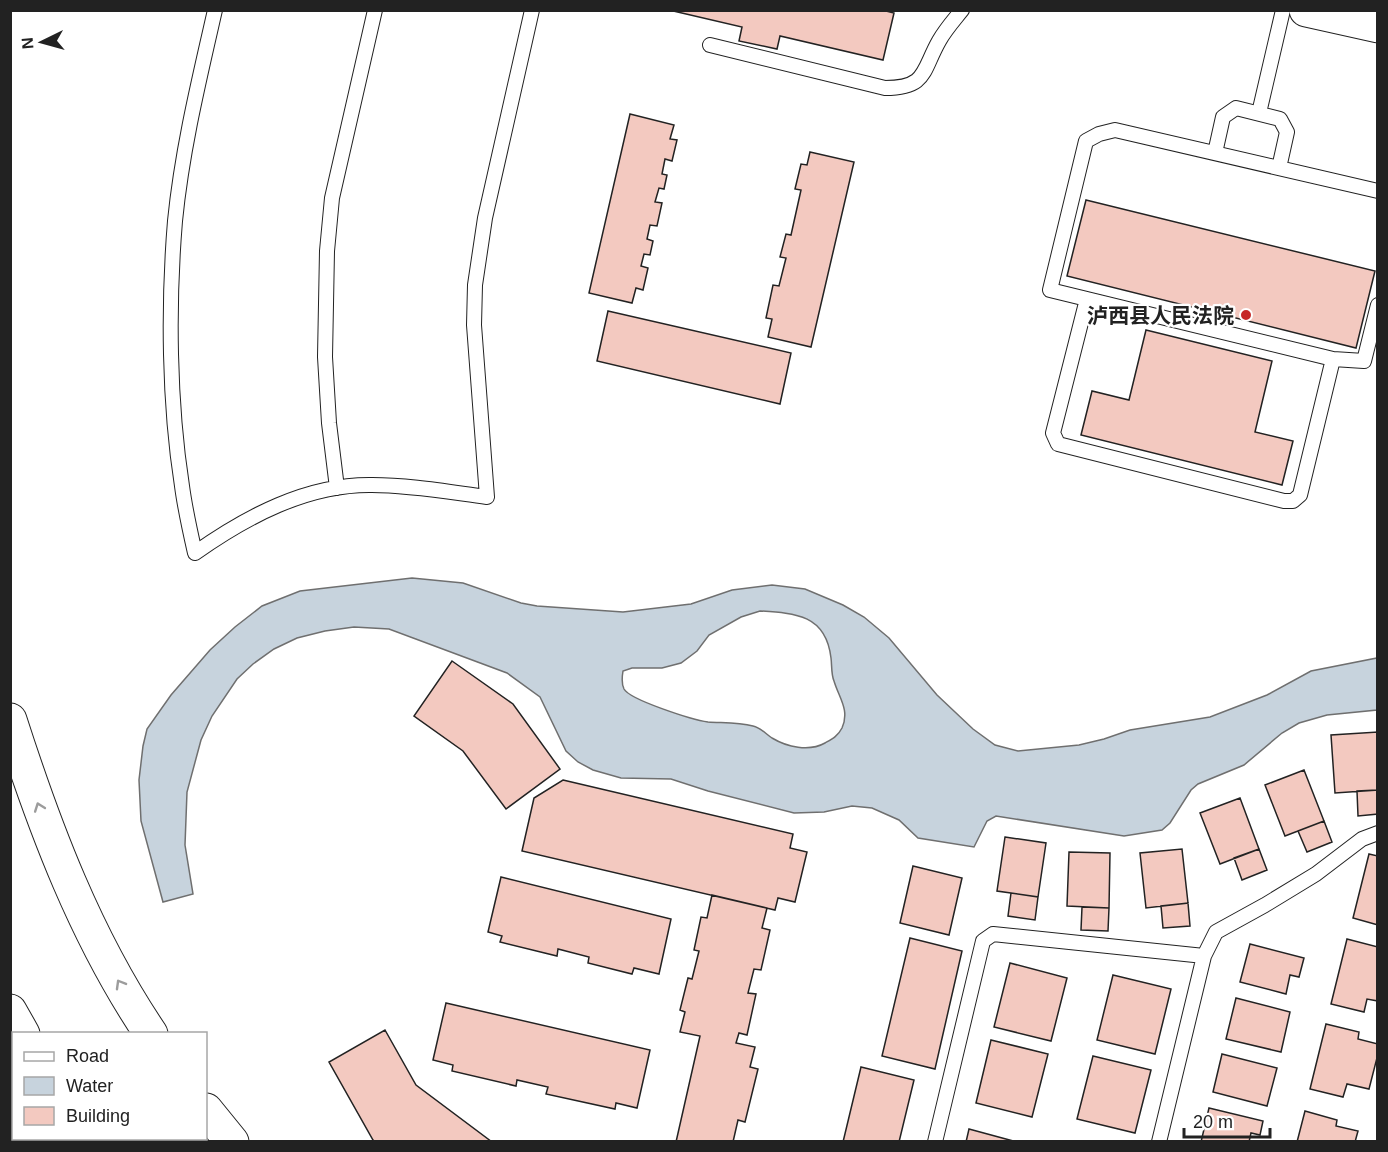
<svg xmlns="http://www.w3.org/2000/svg" width="1388" height="1152" font-family="Helvetica,'Noto Sans SC',sans-serif">
	<style>
		.water { fill: #c7d3dd; stroke: #6f6f6f; stroke-width: 1.5; fill-rule: evenodd }
		.building { fill: #f3c9c0; stroke: #222; stroke-width: 1.5 }
		.lines { fill: none; stroke-linecap: round; stroke-linejoin: round }
		.lane-casing { stroke: #222; stroke-width: 16 }
		.secondary-casing { stroke: #222; stroke-width: 35 }
		.highway-casing { stroke: #222; stroke-width: 35 }
		.lane { stroke: #fff; stroke-width: 14 }
		.secondary { stroke: #fff; stroke-width: 33 }
		.highway { stroke: #fff; stroke-width: 33 }
		.oneway { stroke: #9c9c9c }
		.poi-dot { fill: #c62828; stroke: #fff; stroke-width: 2 }
		.labels { text-anchor: middle; dominant-baseline: central; stroke-width: 4.5; stroke-linejoin: round; paint-order: stroke }
		.poi-label { font-size: 21px; font-weight: bold; fill: #222; stroke: #fff; text-anchor: end }
	</style>
	<rect width="100%" height="100%" fill="#fff"/>
	<!-- water -->
	<path class="water" d="M 412,578 L 463,583 L 521,603 L 537,606 L 623,612 L 691,604 L 732,590 L 772,585 L 805,589 L 843,605 L 864,617 L 889,638 L 937,695 L 973,729 L 995,745 L 1018,751 L 1079,745 L 1104,739 L 1130,730 L 1210,717 L 1267,695 L 1311,671 L 1377,658 L 1377,710 L 1327,715 L 1299,723 L 1282,733 L 1244,765 L 1198,784 L 1191,790 L 1170,823 L 1162,830 L 1124,836 L 996,816 L 987,821 L 974,847 L 918,838 L 899,820 L 872,808 L 852,806 L 824,812 L 794,813 L 708,791 L 671,779 L 621,778 L 593,770 L 578,762 L 566,751 L 540,697 L 507,673 L 389,629 L 354,627 L 325,631 L 297,638 L 274,649 L 253,664 L 237,679 L 212,716 L 201,740 L 187,792 L 185,845 L 193,894 L 163,902 L 141,821 L 139,780 L 143,746 L 147,729 L 171,695 L 210,650 L 235,627 L 262,606 L 300,591 ZM 760,611 C 796,613 826,615 831,658 C 832,665 831,674 834,681 C 839,698 850,710 842,728 C 838,736 832,739 825,743 C 809,752 787,747 772,738 C 766,734 761,728 753,726 C 738,722 723,723 708,722 C 693,720 630,700 624,689 C 621,683 622,677 623,671 L 632,668 L 662,668 L 681,663 L 697,651 L 709,635 L 741,617 Z"/>
	<!-- building -->
	<path class="building" d="M 669,10 L 882,10 L 894,13 L 883,60 L 780,36 L 777,49 L 739,41 L 742,27 Z
		M 630,114 L 674,125 L 670,139 L 677,140 L 672,161 L 665,159 L 662,174 L 667,175 L 664,189 L 659,188 L 655,202 L 662,203 L 657,226 L 650,225 L 647,239 L 653,241 L 650,255 L 644,254 L 641,266 L 648,268 L 643,290 L 636,288 L 632,303 L 589,293 Z
		M 810,152 L 854,162 L 811,347 L 768,337 L 772,319 L 766,318 L 773,285 L 779,286 L 786,258 L 780,257 L 786,234 L 791,235 L 801,190 L 795,189 L 801,164 L 807,165 Z
		M 1086,200 L 1375,271 L 1356,348 L 1067,276 Z
		M 608,311 L 791,353 L 780,404 L 597,361 Z
		M 1146,330 L 1272,361 L 1255,432 L 1293,441 L 1282,485 L 1081,435 L 1092,391 L 1129,400 Z
		M 452,661 L 513,704 L 560,769 L 506,809 L 463,751 L 414,716 Z
		M 1378,732 L 1378,790 L 1335,793 L 1331,735 Z
		M 1304,770 L 1324,821 L 1285,836 L 1265,785 Z
		M 563,780 L 793,834 L 790,848 L 807,852 L 795,902 L 778,898 L 775,910 L 522,851 L 534,798 Z
		M 1377,790 L 1378,814 L 1358,816 L 1357,791 Z
		M 1240,798 L 1259,849 L 1220,864 L 1200,813 Z
		M 1324,821 L 1332,842 L 1307,852 L 1298,831 Z
		M 1005,837 L 1046,843 L 1038,897 L 997,891 Z
		M 1182,849 L 1188,903 L 1146,908 L 1140,853 Z
		M 1259,849 L 1267,870 L 1242,880 L 1234,858 Z
		M 1069,852 L 1110,853 L 1109,908 L 1067,906 Z
		M 1369,854 L 1378,856 L 1378,925 L 1353,918 Z
		M 913,866 L 962,878 L 949,935 L 900,923 Z
		M 501,877 L 671,919 L 659,974 L 634,968 L 632,974 L 588,963 L 589,957 L 558,949 L 557,956 L 500,942 L 502,936 L 488,932 Z
		M 1011,893 L 1038,897 L 1035,920 L 1008,916 Z
		M 712,895 L 767,908 L 762,928 L 770,930 L 761,970 L 754,969 L 748,993 L 756,994 L 747,1035 L 739,1033 L 736,1043 L 755,1047 L 750,1067 L 758,1069 L 745,1122 L 738,1120 L 733,1142 L 676,1142 L 700,1036 L 680,1032 L 685,1012 L 680,1010 L 688,978 L 692,979 L 699,951 L 694,950 L 701,917 L 707,918 Z
		M 1188,903 L 1190,926 L 1163,928 L 1161,906 Z
		M 1082,907 L 1109,908 L 1108,931 L 1081,930 Z
		M 910,938 L 962,951 L 935,1069 L 882,1056 Z
		M 1347,939 L 1378,947 L 1378,1001 L 1367,999 L 1364,1012 L 1331,1004 Z
		M 1250,944 L 1304,958 L 1299,977 L 1290,975 L 1286,994 L 1240,982 Z
		M 1010,963 L 1067,978 L 1051,1041 L 994,1027 Z
		M 1113,975 L 1171,989 L 1155,1054 L 1097,1040 Z
		M 1236,998 L 1290,1012 L 1281,1052 L 1226,1039 Z
		M 446,1003 L 650,1050 L 637,1108 L 616,1103 L 615,1109 L 546,1094 L 548,1087 L 517,1080 L 516,1086 L 452,1071 L 453,1065 L 433,1060 Z
		M 1326,1024 L 1359,1032 L 1358,1039 L 1378,1044 L 1378,1054 L 1369,1089 L 1347,1084 L 1343,1097 L 1310,1089 Z
		M 385,1030 L 416,1085 L 492,1142 L 375,1142 L 373,1140 L 329,1062 Z
		M 991,1040 L 1048,1054 L 1032,1117 L 976,1103 Z
		M 1222,1054 L 1277,1068 L 1267,1106 L 1213,1092 Z
		M 1093,1056 L 1151,1070 L 1135,1133 L 1077,1119 Z
		M 861,1067 L 914,1080 L 899,1142 L 843,1142 Z
		M 1209,1108 L 1263,1121 L 1260,1135 L 1251,1133 L 1249,1142 L 1201,1142 Z
		M 1305,1111 L 1337,1120 L 1336,1126 L 1358,1131 L 1355,1142 L 1297,1142 Z
		M 969,1129 L 1017,1142 L 966,1142 Z"/>
	<g class="lines">
		<defs>
			<path id="lane" d="M 215,10 C 199,80 182,150 175,221 C 168,306 169,403 182,486 C 185,509 190,531 195,553 C 246,517 307,484 372,485 C 410,485 449,492 487,497 L 474,325 L 475,285 L 485,218 L 532,10
				M 710,45 L 885,88 C 927,88 922,71 939,41 C 945,30 954,20 962,10
				M 1259,113 L 1283,10
				M 1215,153 L 1223,117 L 1236,108 L 1280,119 L 1287,132 L 1279,168
				M 1378,191 L 1115,130 L 1099,134 L 1086,141 L 1050,290 L 1333,359 L 1364,361 L 1378,305
				M 1087,299 L 1053,433 L 1058,444 L 1284,501 L 1293,501 L 1300,495 L 1333,359
				M 337,488 L 329,423 L 325,357 L 327,251 L 332,198 L 375,10
				M 935,1142 L 983,941 L 993,934 L 1204,956
				M 1159,1142 L 1204,956 L 1216,932 L 1265,905 L 1316,874 L 1362,839 L 1378,833"/>
			<path id="secondary" d="M 10,720 C 45,829 86,938 151,1034
				M 10,1011 L 23,1034
				M 206,1110 L 232,1142
				M 90,1138 L 92,1142"/>
			<path id="highway" d="M 1306,10 L 1378,26"/>
		</defs>
		<!-- lane casing -->
		<use href="#lane" class="lane-casing"/>
		<!-- secondary casing -->
		<use href="#secondary" class="secondary-casing"/>
		<!-- highway casing -->
		<use href="#highway" class="highway-casing"/>
		<!-- lane -->
		<use href="#lane" class="lane"/>
		<!-- secondary -->
		<use href="#secondary" class="secondary"/>
		<!-- highway -->
		<use href="#highway" class="highway"/>
	</g>
	<!-- one-way arrows -->
	<defs><path id="oneway-chevron" d="M-2-3.5L2.5 0L-2 3.5" fill="none" stroke-width="1.6" stroke-linecap="round" stroke-linejoin="round" transform="scale(1.5)"/></defs>
	<g class="oneway">
		<use href="#oneway-chevron" transform="translate(39 807) rotate(-110)"/>
		<use href="#oneway-chevron" transform="translate(120 984) rotate(-120)"/>
	</g>
	<!-- markers -->
	<circle class="poi-dot" cx="1246" cy="315" r="6"/>
	<g class="labels">
		<!-- poi labels -->
		<g class="poi-label">
			<text x="1234" y="315">泸西县人民法院</text>
		</g>
	</g>
	<!-- border -->
	<rect width="1388" height="1152" fill="none" stroke="#222222" stroke-width="24"/>
	<!-- legend -->
	<rect x="12" y="1032" width="195" height="108" fill="#ffffff" stroke="#a7a7a7" stroke-width="1.5"/>
	<rect x="24" y="1052" width="30" height="9" fill="#ffffff" stroke="#a7a7a7" stroke-width="1.5"/>
	<text x="66" y="1062" font-size="18" fill="#222222">Road</text>
	<rect x="24" y="1077" width="30" height="18" fill="#c7d3dd" stroke="#a7a7a7" stroke-width="1.5"/>
	<text x="66" y="1092" font-size="18" fill="#222222">Water</text>
	<rect x="24" y="1107" width="30" height="18" fill="#f3c9c0" stroke="#a7a7a7" stroke-width="1.5"/>
	<text x="66" y="1122" font-size="18" fill="#222222">Building</text>
	<!-- north arrow -->
	<g transform="translate(42 42) rotate(265)" stroke="#ffffff" stroke-width="4.5" paint-order="stroke">
	<path d="M0-4.5L10 22L0 15L-10 22Z" fill="#222222"/>
	<text y="-9" font-size="16" font-weight="bold" text-anchor="middle" fill="#222222">N</text>
	</g>
	<!-- scale -->
	<path d="M1184 1128v9h86v-9" fill="none" stroke="#222222" stroke-width="3"/>
	<text x="1193" y="1128" font-size="18" fill="#222222" stroke="#ffffff" stroke-width="4.5" paint-order="stroke">20 m</text>
</svg>
